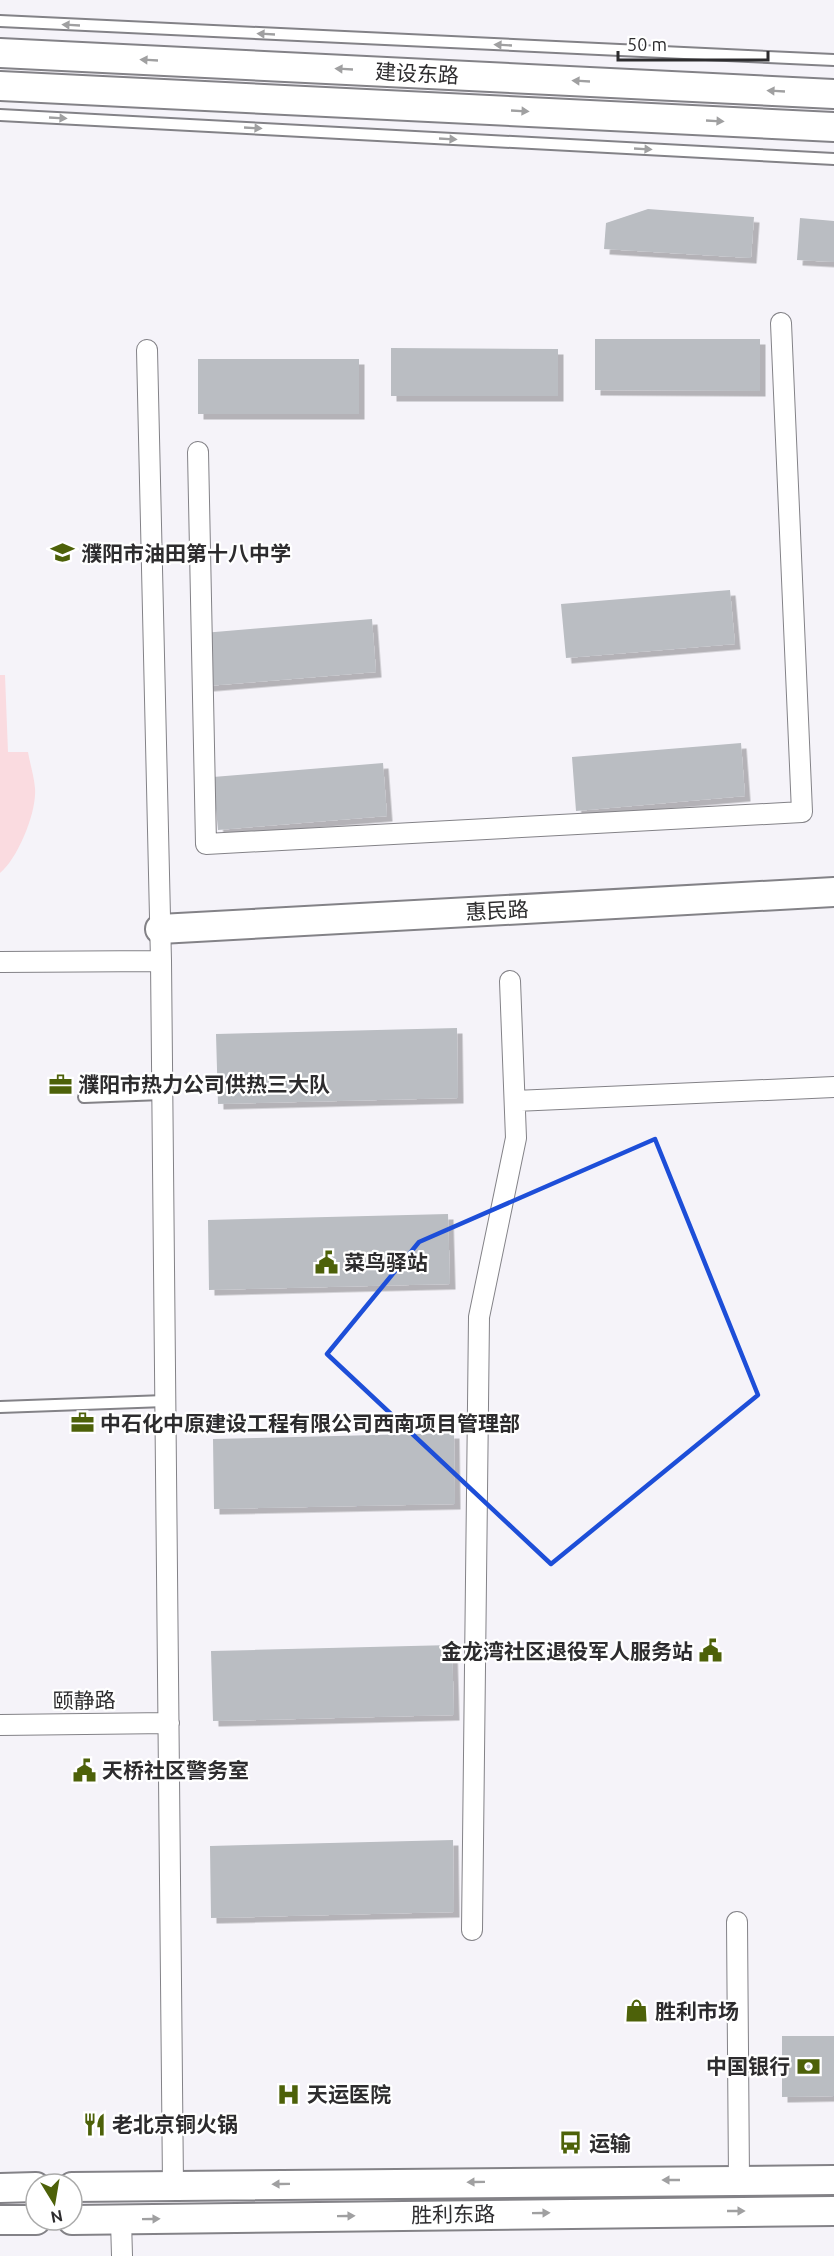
<svg xmlns="http://www.w3.org/2000/svg" width="834" height="2256" font-family="Ubuntu,'Noto Sans SC',sans-serif">
	<style>
		.green { fill: #fadbe0 }
		.building { fill: #babdc2; filter: url(#shadow) }
		.lines { fill: none; stroke-linecap: round; stroke-linejoin: round }
		.lane-casing { stroke: #838287; stroke-width: 14 }
		.street-casing { stroke: #838287; stroke-width: 22 }
		.secondary-casing { stroke: #838287; stroke-width: 32 }
		.lane { stroke: #fff; stroke-width: 10 }
		.street { stroke: #fff; stroke-width: 20 }
		.secondary { stroke: #fff; stroke-width: 28 }
		.oneway { fill: #a0a0a1 }
		.marked { fill: none; stroke: #1d4ed8; stroke-width: 4.5; stroke-linejoin: round }
		.labels { text-anchor: middle; dominant-baseline: central; stroke-width: 4.5; stroke-linejoin: round; paint-order: stroke }
		.street-label { font-size: 21px; fill: #2d2c2e; stroke: #fff }
		.poi-label { font-size: 21px; font-weight: bold; fill: #2d2c2e; stroke: #fff; text-anchor: start }
	</style>
	<defs>
		<filter id="shadow"><feDropShadow dx="5.5" dy="5.5" stdDeviation="0" flood-color="#0004"/></filter>
	</defs>
	<rect width="100%" height="100%" fill="#f5f3f9"/>
	<!-- green -->
	<path class="green" d="M 0,675 L 5,675 L 8,752 L 28,752 C 30,764 34,776 35,788 C 37,812 18,858 0,873 Z"/>
	<!-- building -->
	<path class="building" d="M 648,209 L 754,217 L 751,258 L 604,249 L 606,223 Z
		M 800,218 L 834,221 L 834,262 L 797,260 Z
		M 595,339 L 760,339 L 760,391 L 595,390 Z
		M 391,348 L 558,349 L 558,396 L 391,396 Z
		M 198,359 L 359,359 L 359,414 L 198,414 Z
		M 730,590 L 735,644 L 566,658 L 561,604 Z
		M 372,619 L 376,672 L 207,686 L 203,633 Z
		M 741,743 L 745,796 L 576,811 L 572,757 Z
		M 383,763 L 387,816 L 218,830 L 213,777 Z
		M 457,1028 L 458,1098 L 218,1104 L 216,1034 Z
		M 448,1214 L 450,1284 L 209,1290 L 208,1220 Z
		M 454,1433 L 455,1504 L 214,1509 L 213,1439 Z
		M 452,1645 L 454,1715 L 213,1721 L 211,1651 Z
		M 453,1840 L 454,1912 L 211,1918 L 210,1846 Z
		M 782,2036 L 834,2036 L 834,2096 L 782,2097 Z"/>
	<g class="lines">
		<defs>
			<path id="lane" d="M 0,21 L 834,60
				M 0,115 L 834,159
				M 84,1097 L 162,1094
				M 0,1407 L 165,1401"/>
			<path id="street" d="M 147,350 L 161,961 L 173,2185
				M 198,452 L 206,844 L 802,812 L 781,323
				M 0,962 L 161,961
				M 515,1101 L 834,1087
				M 0,1725 L 169,1723
				M 737,1922 L 739,2180
				M 472,1930 L 479,1317 L 516,1138 L 510,981
				M 121,2220 L 122,2256"/>
			<path id="secondary" d="M 0,53 L 834,94
				M 0,86 L 834,127
				M 160,929 L 834,892
				M 72,2187 L 834,2180
				M 0,2188 L 36,2187
				M 0,2220 L 36,2220
				M 72,2220 L 834,2211"/>
		</defs>
		<!-- lane casing -->
		<use href="#lane" class="lane-casing"/>
		<!-- street casing -->
		<use href="#street" class="street-casing"/>
		<!-- secondary casing -->
		<use href="#secondary" class="secondary-casing"/>
		<!-- lane -->
		<use href="#lane" class="lane"/>
		<!-- street -->
		<use href="#street" class="street"/>
		<!-- secondary -->
		<use href="#secondary" class="secondary"/>
	</g>
	<!-- one-way arrows -->
	<defs><path id="oneway-solid" d="M-6-.8H1V-3.2L6.5 0L1 3.2V.8H-6Z" transform="scale(1.5)"/></defs>
	<g class="oneway">
		<use href="#oneway-solid" transform="translate(71 25) rotate(-177)"/>
		<use href="#oneway-solid" transform="translate(266 34) rotate(-177)"/>
		<use href="#oneway-solid" transform="translate(503 45) rotate(-177)"/>
		<use href="#oneway-solid" transform="translate(149 60) rotate(-177)"/>
		<use href="#oneway-solid" transform="translate(344 69) rotate(-177)"/>
		<use href="#oneway-solid" transform="translate(581 81) rotate(-177)"/>
		<use href="#oneway-solid" transform="translate(776 91) rotate(-177)"/>
		<use href="#oneway-solid" transform="translate(520 111) rotate(3)"/>
		<use href="#oneway-solid" transform="translate(58 118) rotate(3)"/>
		<use href="#oneway-solid" transform="translate(715 121) rotate(3)"/>
		<use href="#oneway-solid" transform="translate(253 128) rotate(3)"/>
		<use href="#oneway-solid" transform="translate(448 139) rotate(3)"/>
		<use href="#oneway-solid" transform="translate(643 149) rotate(3)"/>
		<use href="#oneway-solid" transform="translate(671 2180) rotate(180)"/>
		<use href="#oneway-solid" transform="translate(476 2182) rotate(179)"/>
		<use href="#oneway-solid" transform="translate(281 2184) rotate(179)"/>
		<use href="#oneway-solid" transform="translate(736 2211)"/>
		<use href="#oneway-solid" transform="translate(541 2213) rotate(-1)"/>
		<use href="#oneway-solid" transform="translate(346 2216) rotate(-1)"/>
		<use href="#oneway-solid" transform="translate(151 2219) rotate(-1)"/>
	</g>
	<!-- marked area -->
	<path class="marked" d="M 655,1139 L 758,1395 L 551,1564 L 327,1354 L 419,1242 Z"/>
	<!-- icons -->
	<defs>
		<symbol id="school-bare" viewBox="-9 -9 18 18"><path d="M0-5L7-2L0 1L-7-2ZM-4 1L0 2.5L4 1V4Q0 6-4 4Z" fill="#4d6109" stroke="#fff" stroke-width="2.5" paint-order="stroke"/></symbol>
		<symbol id="office-bare" viewBox="-9 -9 18 18"><path d="M-6-3h4V-5.5h4V-3h4V5H-6ZM-1-4.5V-3h2v-1.5ZM-6 0V1H6V0Z" fill="#4d6109" stroke="#fff" stroke-width="2.5" paint-order="stroke"/></symbol>
		<symbol id="civic-bare" viewBox="-9 -9 18 18"><path d="M-.6-6.5H3V-4.5H.6V-3L4-1V1h2V6H-6V1h2V-1L-.6-3ZM-1.2 2.5V6h2.4V2.5Z" fill="#4d6109" stroke="#fff" stroke-width="2.5" paint-order="stroke"/></symbol>
		<symbol id="shop-bare" viewBox="-9 -9 18 18"><path d="M-5-2.5h2.3a2.7 3.5 0 0 1 5.4 0H5L5.5 6h-11ZM-1.5-2.5h3a1.5 2.3 0 0 0-3 0Z" fill="#4d6109" stroke="#fff" stroke-width="2.5" paint-order="stroke"/></symbol>
		<symbol id="bank-bare" viewBox="-9 -9 18 18"><path d="M-6-4H6V4H-6ZM0-2.3a2.3 2.3 0 1 0 0 4.6a2.3 2.3 0 1 0 0-4.6Z" fill="#4d6109" stroke="#fff" stroke-width="2.5" paint-order="stroke"/></symbol>
		<symbol id="hospital-bare" viewBox="-9 -9 18 18"><path d="M-5-5h3v3.5h4V-5h3V5h-3V1.5h-4V5h-3Z" fill="#4d6109" stroke="#fff" stroke-width="2.5" paint-order="stroke"/></symbol>
		<symbol id="restaurant-bare" viewBox="-9 -9 18 18"><path d="M-5-6h1v4h1v-4h1v4h1v-4h1v5L-1.5 .5V6h-2V.5L-5-1ZM5-6V6H3V1.5H1.5Q1.5-4 5-6Z" fill="#4d6109" stroke="#fff" stroke-width="2.5" paint-order="stroke"/></symbol>
		<symbol id="bus-bare" viewBox="-9 -9 18 18"><path d="M-5-6H5V4H4V6H2V4H-2V6H-4V4H-5ZM-3.5-4V0h7V-4ZM-3.5 1.2v1.5H-2V1.2ZM2 1.2v1.5H3.5V1.2Z" fill="#4d6109" stroke="#fff" stroke-width="2.5" paint-order="stroke"/></symbol>
	</defs>
	<g fill-rule="evenodd">
		<use href="#school-bare" x="46" y="536" width="33" height="33"/>
		<use href="#office-bare" x="44" y="1068" width="33" height="33"/>
		<use href="#civic-bare" x="310" y="1246" width="33" height="33"/>
		<use href="#office-bare" x="66" y="1406" width="33" height="33"/>
		<use href="#civic-bare" x="694" y="1634" width="33" height="33"/>
		<use href="#civic-bare" x="68" y="1754" width="33" height="33"/>
		<use href="#shop-bare" x="620" y="1994" width="33" height="33"/>
		<use href="#bank-bare" x="792" y="2050" width="33" height="33"/>
		<use href="#hospital-bare" x="272" y="2078" width="33" height="33"/>
		<use href="#restaurant-bare" x="78" y="2108" width="33" height="33"/>
		<use href="#bus-bare" x="554" y="2126" width="33" height="33"/>
	</g>
	<g class="labels">
		<!-- street labels -->
		<g class="street-label">
			<text transform="translate(417 73) rotate(3)">建设东路</text>
			<text transform="translate(497 910) rotate(-3)">惠民路</text>
			<text transform="translate(84 1700) rotate(-1)">颐静路</text>
			<text transform="translate(453 2214) rotate(-1)">胜利东路</text>
		</g>
		<!-- poi labels -->
		<g class="poi-label">
			<text x="81" y="553">濮阳市油田第十八中学</text>
			<text x="78" y="1084">濮阳市热力公司供热三大队</text>
			<text x="344" y="1262">菜鸟驿站</text>
			<text x="100" y="1423">中石化中原建设工程有限公司西南项目管理部</text>
			<text x="693" y="1651" text-anchor="end">金龙湾社区退役军人服务站</text>
			<text x="102" y="1770">天桥社区警务室</text>
			<text x="655" y="2011">胜利市场</text>
			<text x="790" y="2066" text-anchor="end">中国银行</text>
			<text x="307" y="2094">天运医院</text>
			<text x="112" y="2124">老北京铜火锅</text>
			<text x="589" y="2143">运输</text>
		</g>
	</g>
	<!-- north arrow -->
	<g transform="translate(54 2202) rotate(169)"><circle r="28" fill="#ffffff" stroke="#ababab" stroke-width="1.5"/>
	<path d="M0-4.5L10 22L0 15L-10 22Z" fill="#4d6109"/>
	<text y="-9" font-size="16" font-weight="bold" text-anchor="middle" fill="#2d2c2e">N</text>
	</g>
	<!-- scale -->
	<path d="M618 51v9h150v-9" fill="none" stroke="#2d2c2e" stroke-width="3"/>
	<text x="627" y="51" font-size="18" fill="#2d2c2e" stroke="#ffffff" stroke-width="4.5" paint-order="stroke">50 m</text>
</svg>
